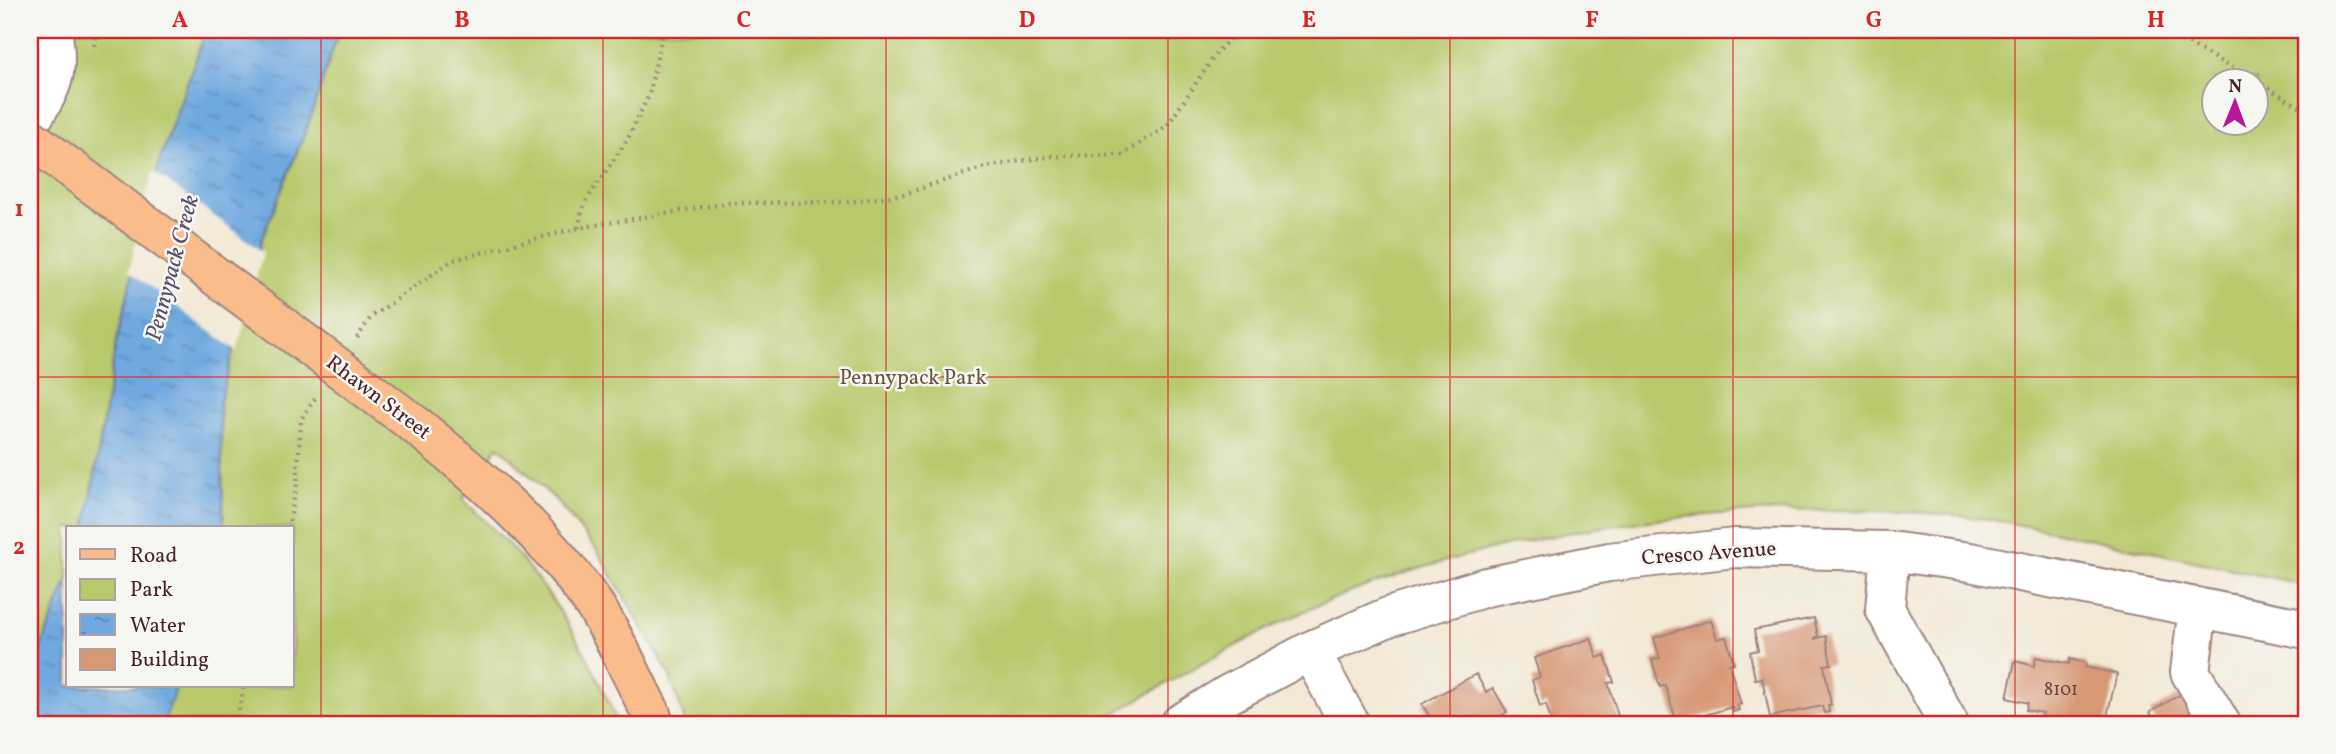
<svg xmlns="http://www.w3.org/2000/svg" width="2336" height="754" font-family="Vollkorn,serif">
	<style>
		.green { fill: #b8c96c; stroke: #81744c; stroke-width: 2; fill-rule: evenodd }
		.water { fill: url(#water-ripples); stroke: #5c6485; stroke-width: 2 }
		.pier { fill: #f3e8d4 }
		.building { fill: #d79876 }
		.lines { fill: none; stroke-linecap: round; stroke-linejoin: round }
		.minor-casing { stroke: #9e8480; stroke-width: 42 }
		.major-casing { stroke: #9e8480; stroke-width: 42 }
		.path { stroke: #9e8480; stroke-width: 4.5; stroke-dasharray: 2 5; stroke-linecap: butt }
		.minor { stroke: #fff; stroke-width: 38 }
		.major { stroke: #f9bc8a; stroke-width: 38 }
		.major-bridge-casing { stroke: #9e8480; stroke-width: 42; stroke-linecap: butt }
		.major-bridge { stroke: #f9bc8a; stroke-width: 38 }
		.grid { fill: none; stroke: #d62828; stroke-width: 2; stroke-opacity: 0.55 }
		.labels { text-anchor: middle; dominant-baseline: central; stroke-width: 5; stroke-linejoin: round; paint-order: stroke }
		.number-label { font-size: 18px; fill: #6d3d3e }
		.park-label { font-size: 21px; fill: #6b523e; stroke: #f6f6f2 }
		.street-label { font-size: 21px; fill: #4a1f2b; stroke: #f6f6f2 }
		.water-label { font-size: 23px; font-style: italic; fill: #574f6a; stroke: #f6f6f2 }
		.neatline { fill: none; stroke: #d62828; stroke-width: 2.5 }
		.grid-label { font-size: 23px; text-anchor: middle; font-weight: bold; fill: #d62828 }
	</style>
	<defs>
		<pattern id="water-ripples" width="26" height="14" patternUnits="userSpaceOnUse" patternTransform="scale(1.75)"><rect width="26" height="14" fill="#6fa9df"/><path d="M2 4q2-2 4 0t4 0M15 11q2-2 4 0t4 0" fill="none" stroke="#5d89b5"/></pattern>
	</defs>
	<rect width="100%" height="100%" fill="#f6f6f2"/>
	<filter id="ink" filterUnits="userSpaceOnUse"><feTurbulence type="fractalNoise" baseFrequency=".0143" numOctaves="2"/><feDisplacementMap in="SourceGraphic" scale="14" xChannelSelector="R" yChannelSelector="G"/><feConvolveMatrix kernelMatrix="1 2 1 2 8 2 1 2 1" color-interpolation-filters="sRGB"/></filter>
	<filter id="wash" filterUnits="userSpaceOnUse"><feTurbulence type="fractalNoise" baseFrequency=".00686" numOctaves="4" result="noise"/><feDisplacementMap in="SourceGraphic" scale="28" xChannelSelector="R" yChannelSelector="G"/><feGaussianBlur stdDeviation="1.57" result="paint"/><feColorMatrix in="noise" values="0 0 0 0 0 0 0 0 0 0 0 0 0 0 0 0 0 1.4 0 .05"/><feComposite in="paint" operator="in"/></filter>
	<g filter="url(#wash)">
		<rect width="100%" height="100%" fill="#f3e8d4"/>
		<!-- green -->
		<path class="green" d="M 30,30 L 2306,30 L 2306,585 C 2236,570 2166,555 2096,540 C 2045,530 1992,517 1940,514 C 1747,501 1550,521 1367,586 C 1307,607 1251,637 1196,667 C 1163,686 1129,703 1097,724 L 686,724 L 669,674 L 597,550 L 557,501 L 498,446 L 463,499 C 483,520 505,539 523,561 C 564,610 594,666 618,724 L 30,724 ZM 2214,80 L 2256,80 L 2256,122 L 2214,122 ZM 68,528 L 292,528 L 292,686 L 68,686 Z"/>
		<!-- water -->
		<path class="water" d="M 206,30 L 339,30 L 308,125 L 262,238 L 220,402 L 224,528 L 86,528 L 116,343 L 160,159 Z
			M 68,579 L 68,686 L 177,686 L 163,724 L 30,724 L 30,675 Z"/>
		<!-- pier -->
		<path class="pier" d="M 153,171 L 263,252 L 237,351 L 129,271 Z"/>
		<g id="blocks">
			<!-- building -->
			<path class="building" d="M 1814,618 L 1818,636 L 1814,639 L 1826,636 L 1831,664 L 1824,665 L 1831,705 L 1828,705 L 1829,712 L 1824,713 L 1822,706 L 1770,717 L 1762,678 L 1755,679 L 1750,652 L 1758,650 L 1754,630 Z
				M 1711,620 L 1717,639 L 1726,637 L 1734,663 L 1729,664 L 1741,704 L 1737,705 L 1739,710 L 1733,712 L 1732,707 L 1688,720 L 1689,724 L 1677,723 L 1665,685 L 1660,687 L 1652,660 L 1660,658 L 1654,638 Z
				M 1591,638 L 1597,658 L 1605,655 L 1614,682 L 1608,683 L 1620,722 L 1617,724 L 1552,724 L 1546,704 L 1540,706 L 1532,680 L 1540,677 L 1534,658 Z
				M 2036,657 L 2069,664 L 2070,659 L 2086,663 L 2085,667 L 2117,674 L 2105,724 L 2041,723 L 2043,713 L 2026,710 L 2028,703 L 2007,698 L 2015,661 L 2034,666 Z
				M 1476,674 L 1486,692 L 1493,688 L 1507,712 L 1501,716 L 1505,724 L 1430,724 L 1433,722 L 1422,704 Z
				M 2183,693 L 2214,724 L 2157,724 L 2150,712 Z"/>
		</g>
	</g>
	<g filter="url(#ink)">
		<use href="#blocks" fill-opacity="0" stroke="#9e8480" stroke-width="2"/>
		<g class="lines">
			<defs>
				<path id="minor" d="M 30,122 C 53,86 60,73 52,30
					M 1890,551 L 1885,609 L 1949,724
					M 2198,607 L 2190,672 L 2221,724
					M 1310,651 L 1350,724
					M 1180,724 L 1229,694 L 1310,651 L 1388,617 L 1486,587 L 1609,562 L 1735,548 L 1890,551 L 1970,562 L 2306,629"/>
				<path id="major" d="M 418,427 C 483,480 547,536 595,606 C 615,636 633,679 650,711 L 654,724"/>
			</defs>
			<!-- minor casing -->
			<use href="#minor" class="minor-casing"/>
			<!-- major casing -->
			<use href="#major" class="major-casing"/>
			<!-- path -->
			<path class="path" d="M 2164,30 L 2254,80
				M 94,46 L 97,30
				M 2256,81 L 2306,110
				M 30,201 L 37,189
				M 578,228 L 584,204 L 627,140 L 649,95 L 663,30
				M 357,338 L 371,317 L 453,260 L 578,228 L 729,203 L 848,202 L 904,194 L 985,167 L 1052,156 L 1122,155 L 1167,126 L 1217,52 L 1238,30
				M 288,528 L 297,484 L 301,419 L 316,397
				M 236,724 L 244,686"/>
			<!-- minor -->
			<use href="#minor" class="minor"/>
			<!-- major -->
			<use href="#major" class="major"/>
			<defs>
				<path id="major-bridge" d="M 30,138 L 418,427"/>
			</defs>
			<!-- major-bridge casing -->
			<use href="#major-bridge" class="major-bridge-casing"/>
			<!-- major-bridge -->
			<use href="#major-bridge" class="major-bridge"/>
		</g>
	</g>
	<!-- grid -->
	<path class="grid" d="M 321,30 L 321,724M 603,30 L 603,724M 886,30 L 886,724M 1168,30 L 1168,724M 1450,30 L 1450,724M 1733,30 L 1733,724M 2015,30 L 2015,724M 30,377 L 2306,377"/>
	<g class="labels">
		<!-- number labels -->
		<g class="number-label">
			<text x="2061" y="690">8101</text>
		</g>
		<!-- park labels -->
		<g class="park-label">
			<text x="913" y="378">Pennypack Park</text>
		</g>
		<!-- street labels -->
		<g class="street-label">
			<text transform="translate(378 398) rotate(37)">Rhawn Street</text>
			<text transform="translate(1709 554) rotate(-4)">Cresco Avenue</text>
		</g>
		<!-- water labels -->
		<g class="water-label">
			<text transform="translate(173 268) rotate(-75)">Pennypack Creek</text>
		</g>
	</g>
	<!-- margin -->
	<rect width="2336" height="754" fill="none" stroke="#f6f6f2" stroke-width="77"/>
	<!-- legend -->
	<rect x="66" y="526" width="228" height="161" fill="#f6f6f2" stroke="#b1a0a2" stroke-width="2"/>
	<rect x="80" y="549" width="35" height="10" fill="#f9bc8a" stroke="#b1a0a2" stroke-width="2"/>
	<text x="130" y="562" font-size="21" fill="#4a1f2b">Road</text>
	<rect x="80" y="579" width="35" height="21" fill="#b8c96c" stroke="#b1a0a2" stroke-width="2"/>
	<text x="130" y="596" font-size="21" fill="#4a1f2b">Park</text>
	<rect x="80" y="614" width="35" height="21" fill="url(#water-ripples)" stroke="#b1a0a2" stroke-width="2"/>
	<text x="130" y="632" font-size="21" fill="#4a1f2b">Water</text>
	<rect x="80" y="649" width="35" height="21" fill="#d79876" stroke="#b1a0a2" stroke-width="2"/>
	<text x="130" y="666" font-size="21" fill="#4a1f2b">Building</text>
	<!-- north arrow -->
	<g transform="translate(2235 102) rotate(1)"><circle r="33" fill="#f6f6f2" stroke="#b1a0a2" stroke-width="2"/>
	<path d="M0-5L12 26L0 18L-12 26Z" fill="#b5179e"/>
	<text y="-10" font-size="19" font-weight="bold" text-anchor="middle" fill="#4a1f2b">N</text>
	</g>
	<rect x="38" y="38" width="2260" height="678" class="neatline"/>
	<g class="grid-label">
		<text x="180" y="27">A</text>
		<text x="462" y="27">B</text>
		<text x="744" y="27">C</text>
		<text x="1027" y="27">D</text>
		<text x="1309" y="27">E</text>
		<text x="1592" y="27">F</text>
		<text x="1874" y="27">G</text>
		<text x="2156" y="27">H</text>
		<text x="19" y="216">1</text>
		<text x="19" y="554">2</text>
	</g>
</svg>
